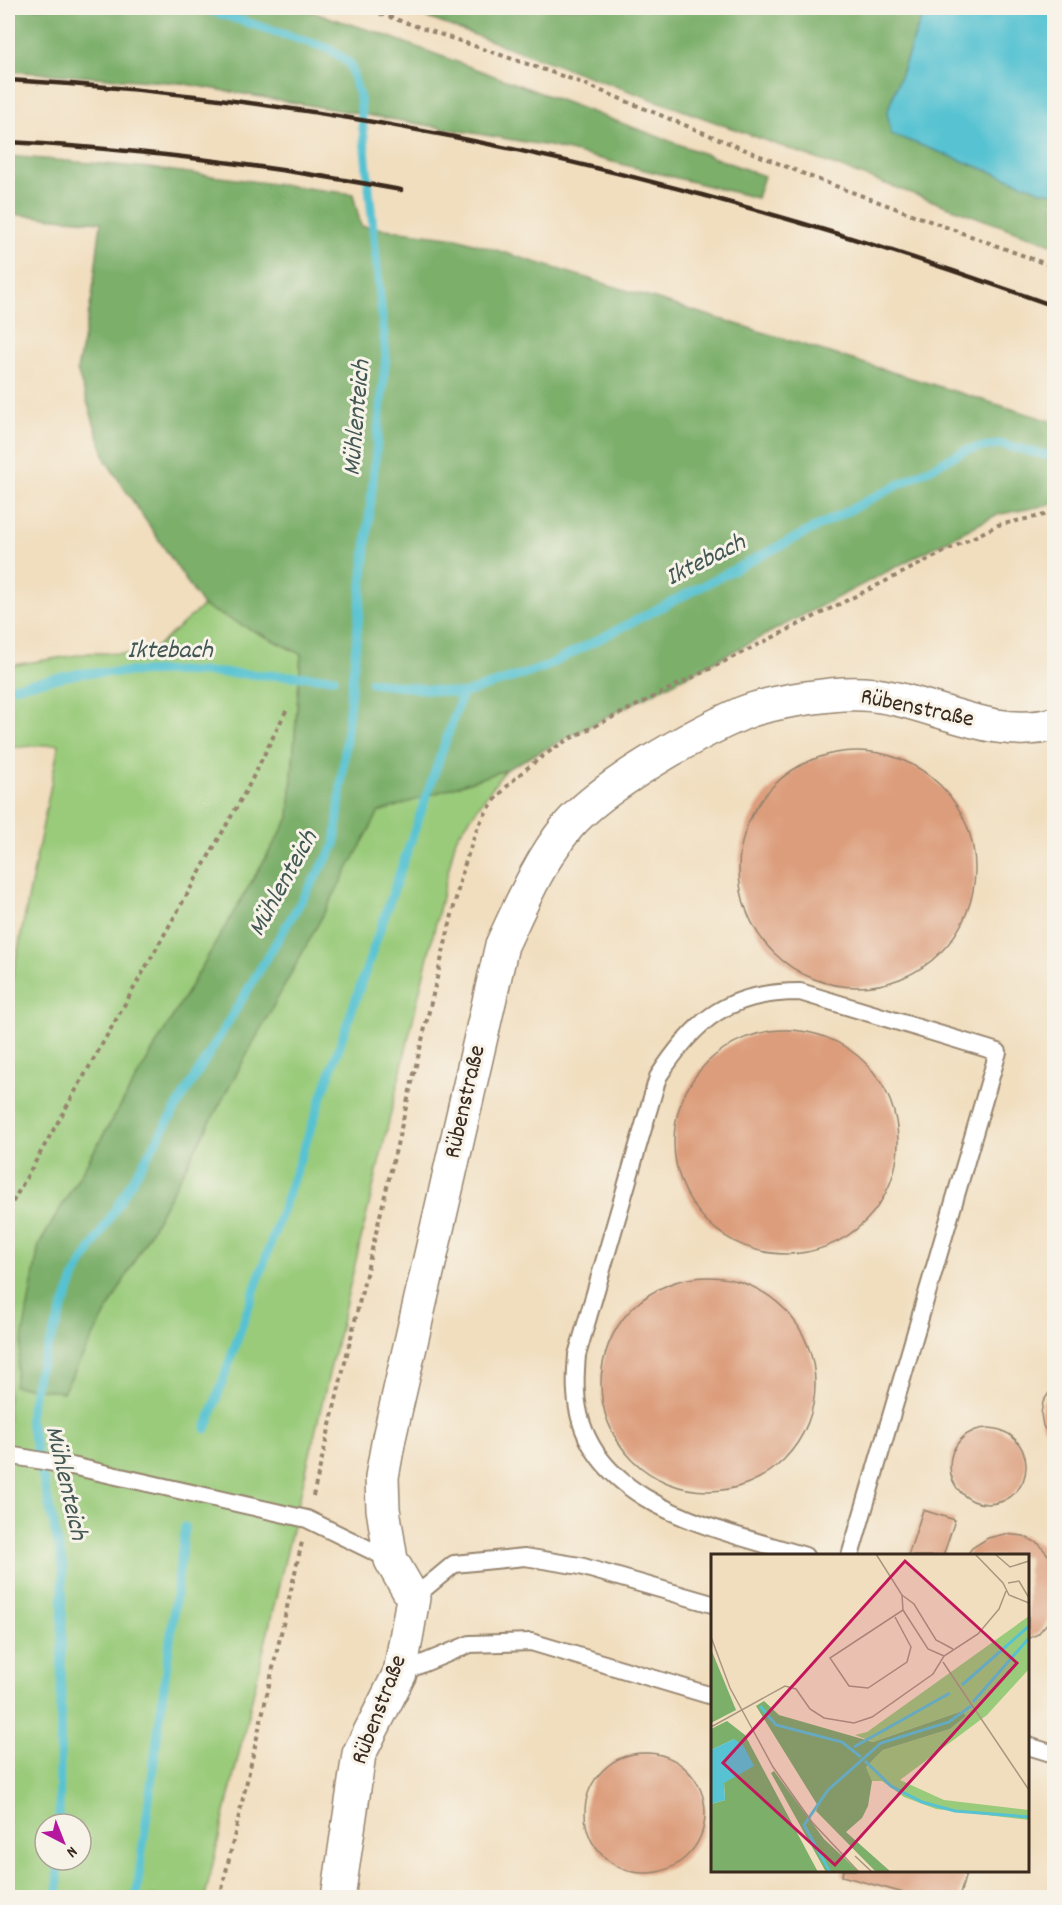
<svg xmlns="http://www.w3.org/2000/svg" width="1062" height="1905" font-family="Dekko,sans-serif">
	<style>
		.green { fill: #9acb7a; stroke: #6a7a4c; stroke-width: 1.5; fill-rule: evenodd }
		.forest { fill: #7baf6a; stroke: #5b6c44; stroke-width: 1.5 }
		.water { fill: #57c2d2; stroke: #497678; stroke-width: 1.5 }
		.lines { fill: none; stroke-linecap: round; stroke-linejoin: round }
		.stream { stroke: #57c2d2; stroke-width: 9 }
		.building { fill: #dc9d7c }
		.service-casing { stroke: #96846e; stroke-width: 20 }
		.minor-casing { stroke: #96846e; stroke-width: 36 }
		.path { stroke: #96846e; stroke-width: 4; stroke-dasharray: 4.5 4.5; stroke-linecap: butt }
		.service { stroke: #fff; stroke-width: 16 }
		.minor { stroke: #fff; stroke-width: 33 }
		.rail { stroke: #3b2a1e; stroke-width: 4.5 }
		.labels { text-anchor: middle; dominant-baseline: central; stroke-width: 6; stroke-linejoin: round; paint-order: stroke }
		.street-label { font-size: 24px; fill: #3b2a1e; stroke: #f7f3e8 }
		.water-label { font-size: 26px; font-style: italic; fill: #435854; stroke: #f7f3e8 }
		.inset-river { fill: none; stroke: #57c2d2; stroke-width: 3 }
		.inset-road { fill: none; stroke: #a8967f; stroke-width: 1.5 }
		.view { fill: #c2185b; fill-opacity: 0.15; stroke: #c2185b; stroke-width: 3 }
		.inset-edge { fill: none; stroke: #3b2a1e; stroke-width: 3 }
	</style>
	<rect width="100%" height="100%" fill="#f7f3e8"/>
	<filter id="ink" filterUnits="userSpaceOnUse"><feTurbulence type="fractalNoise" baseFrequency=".0167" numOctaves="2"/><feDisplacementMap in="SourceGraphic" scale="12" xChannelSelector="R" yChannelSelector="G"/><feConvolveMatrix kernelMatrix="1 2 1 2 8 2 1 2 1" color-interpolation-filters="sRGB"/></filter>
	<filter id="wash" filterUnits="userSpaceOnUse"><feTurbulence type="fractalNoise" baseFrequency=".008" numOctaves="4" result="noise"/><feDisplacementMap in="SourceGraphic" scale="24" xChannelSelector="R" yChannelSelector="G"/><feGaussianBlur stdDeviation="1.35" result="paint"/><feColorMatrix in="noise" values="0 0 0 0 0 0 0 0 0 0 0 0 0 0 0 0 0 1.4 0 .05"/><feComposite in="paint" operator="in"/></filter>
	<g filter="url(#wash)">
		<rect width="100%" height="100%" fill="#f1debf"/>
		<!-- green -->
		<path class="green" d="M 203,606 L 301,654 L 289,818 L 39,1245 L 15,1386 L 63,1392 L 379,812 L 505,770 L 456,838 L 205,1897 L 8,1897 L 8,1000 L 59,744 L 8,748 L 8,666 L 90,653 L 148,654 ZM 45,1824 L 81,1824 L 81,1860 L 45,1860 Z"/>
		<!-- forest -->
		<path class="forest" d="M 8,8 L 299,8 L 379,33 L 764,176 L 757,198 L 549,146 L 179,83 L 8,71 Z
			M 400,8 L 925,8 L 887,113 L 1042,191 L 1054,193 L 1054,245 Z
			M 8,156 L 150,168 L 353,194 L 361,226 L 457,238 L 1054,422 L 1054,504 L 996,515 L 505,770 L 379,812 L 63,1392 L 14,1386 L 39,1245 L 289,818 L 301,654 L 203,606 L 106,461 L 77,370 L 92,297 L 101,222 L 8,214 Z"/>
		<!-- water -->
		<path class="water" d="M 925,8 L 1054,8 L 1054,193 L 1042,191 L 891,134 L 887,113 Z"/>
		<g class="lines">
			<!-- stream -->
			<path class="stream" d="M 371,682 L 462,694 L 543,668 L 966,450 L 1000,444 L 1054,457
				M 8,688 L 82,673 L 178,671 L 334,678
				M 206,1429 L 462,694
				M 59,1824 L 63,1566 L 29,1418 L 37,1376 L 76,1274 L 335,845 L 386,356 L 360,99 L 350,64 L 330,49 L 202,8
				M 58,1898 L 58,1860
				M 136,1898 L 185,1527"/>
		</g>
		<g id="blocks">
			<!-- building -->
			<path class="building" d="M739 869a118 118 0 1 1 236 0a118 118 0 1 1-236 0Z
				M674 1142a112 112 0 1 1 224 0a112 112 0 1 1-224 0Z
				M601 1384a107 107 0 1 1 214 0a107 107 0 1 1-214 0Z
				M 1054,1385 L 1054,1443 L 1043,1426 L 1041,1414 L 1043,1402 Z
				M950 1466a38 38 0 1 1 76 0a38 38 0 1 1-76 0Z
				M 923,1510 L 955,1520 L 943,1556 L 908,1556 Z
				M 1005,1534 L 1024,1536 L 1039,1544 L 1054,1562 L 1054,1615 L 1038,1634 L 1028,1639 L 1028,1556 L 966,1556 L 972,1548 L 988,1538 Z
				M585 1813a60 60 0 1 1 120 0a60 60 0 1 1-120 0Z
				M 843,1870 L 967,1870 L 959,1898 L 922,1898 L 842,1876 Z"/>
		</g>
	</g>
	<g filter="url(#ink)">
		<use href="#blocks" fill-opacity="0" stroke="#96846e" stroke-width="1.5"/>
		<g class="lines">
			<defs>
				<path id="service" d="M 8,1455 L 72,1466 L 307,1519 L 391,1560
					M 805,1556 C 719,1529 582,1505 576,1392 C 575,1380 576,1367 577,1355 L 658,1077 C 696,1018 729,992 800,992 L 998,1052 L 850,1556
					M 413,1598 L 454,1564 L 525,1557 L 580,1566 L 712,1604
					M 400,1673 L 470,1644 L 531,1642 L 712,1696
					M 1028,1746 L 1054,1754"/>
				<path id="minor" d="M 338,1898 L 359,1754 L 400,1673 L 413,1598 L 391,1560 L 383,1509 L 382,1477 L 389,1438 L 502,945 C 521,905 539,861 568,826 C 602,786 694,734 743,713 C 770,702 834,692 863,694 C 926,697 991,742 1054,724"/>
			</defs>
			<!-- service casing -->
			<use href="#service" class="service-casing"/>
			<!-- minor casing -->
			<use href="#minor" class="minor-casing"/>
			<!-- path -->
			<path class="path" d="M 363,8 L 577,81 L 814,178 L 1054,267
				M 8,1210 L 248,787 L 288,707
				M 313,1496 L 463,869 C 468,856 472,841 477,829 C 495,790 532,762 567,740 L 998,525 L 1054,513
				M 220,1898 L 302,1542"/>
			<!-- service -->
			<use href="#service" class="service"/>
			<!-- minor -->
			<use href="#minor" class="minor"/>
			<!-- rail -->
			<path class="rail" d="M 8,80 C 366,99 718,185 1054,306
				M 8,142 C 140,149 271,166 401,190"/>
		</g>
	</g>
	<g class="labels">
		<!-- street labels -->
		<g class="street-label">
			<text transform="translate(917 709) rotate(12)">Rübenstraße</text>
			<text transform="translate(466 1102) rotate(-77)">Rübenstraße</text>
			<text transform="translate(380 1710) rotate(-69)">Rübenstraße</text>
		</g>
		<!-- water labels -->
		<g class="water-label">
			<text transform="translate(358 418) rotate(-85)">Mühlenteich</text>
			<text transform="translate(706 561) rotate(-27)">Iktebach</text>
			<text x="170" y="651">Iktebach</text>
			<text transform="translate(284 884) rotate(-61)">Mühlenteich</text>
			<text transform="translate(65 1483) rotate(77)">Mühlenteich</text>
		</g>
	</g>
	<!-- overview -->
	<g transform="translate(711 1554)">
		<rect width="318" height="318" fill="#f1debf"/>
		<path d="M 318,62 L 318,115 L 276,161 L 189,226 L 233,246 L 318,256 L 318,266 L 225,255 L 193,243 L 171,227 L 161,227 L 155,213 L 172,196 L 239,175 L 255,162 L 251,157 L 162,188 L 144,181 L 156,178 Z" fill="#9acb7a"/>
		<path d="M 0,95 L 25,156 L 0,169 ZM 53,147 L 68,161 L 162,188 L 251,157 L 255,162 L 239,175 L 172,196 L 155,213 L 161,227 L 157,252 L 151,264 L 135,278 L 180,318 L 165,318 L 105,257 L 107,252 L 45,152 ZM 16,167 L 34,181 L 107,318 L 0,318 L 0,250 L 14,246 L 13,229 L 23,185 L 0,196 L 0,175 ZM 63,217 L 113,285 L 148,318 L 115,318 L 60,219 Z" fill="#7baf6a"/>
		<path d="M 23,185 L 32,191 L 43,212 L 13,229 L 14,246 L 0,250 L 0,196 Z" fill="#57c2d2"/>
		<path class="inset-river" d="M 251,131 L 318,72M 262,148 L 318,84M 49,152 L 65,171 L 131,188 L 150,203M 143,193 L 239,139M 154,207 L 180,232 L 211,248 L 244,257 L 318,263M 119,318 L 93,271 L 117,236 L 170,189 L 238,168 L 260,152"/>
		<path class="inset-road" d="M 165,0 L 191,41 L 192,56 L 119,104 L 138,132 L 157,134 L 196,108 L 200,93 L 184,63M 264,0 L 292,29 L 298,41 L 318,49M 284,0 L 299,13 L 318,7M 297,29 L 308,27 L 318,44M 191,41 L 203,50 L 225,86 L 242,95M 192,56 L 217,95 L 233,102M 0,83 L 19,134 L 62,213 L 101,268 L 148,318M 232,108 L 318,236M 0,173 L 74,132 L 85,135 L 99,155 L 113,164 L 143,169 L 161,163 L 222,120 L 233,102 L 267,80 L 288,55 L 295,37M 144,302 L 161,318"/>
		<path class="view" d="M 194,7 L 306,109 L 124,311 L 12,209 Z"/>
		<rect width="318" height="318" class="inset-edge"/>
	</g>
	<!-- margin -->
	<rect width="1062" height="1905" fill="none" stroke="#f7f3e8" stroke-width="30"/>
	<!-- north arrow -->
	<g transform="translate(63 1842) rotate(138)"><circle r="28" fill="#f7f3e8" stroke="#aca397" stroke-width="1.5"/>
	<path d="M0-4.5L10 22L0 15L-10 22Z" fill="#b5179e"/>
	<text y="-9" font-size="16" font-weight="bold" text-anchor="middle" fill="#3b2a1e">N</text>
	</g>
</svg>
